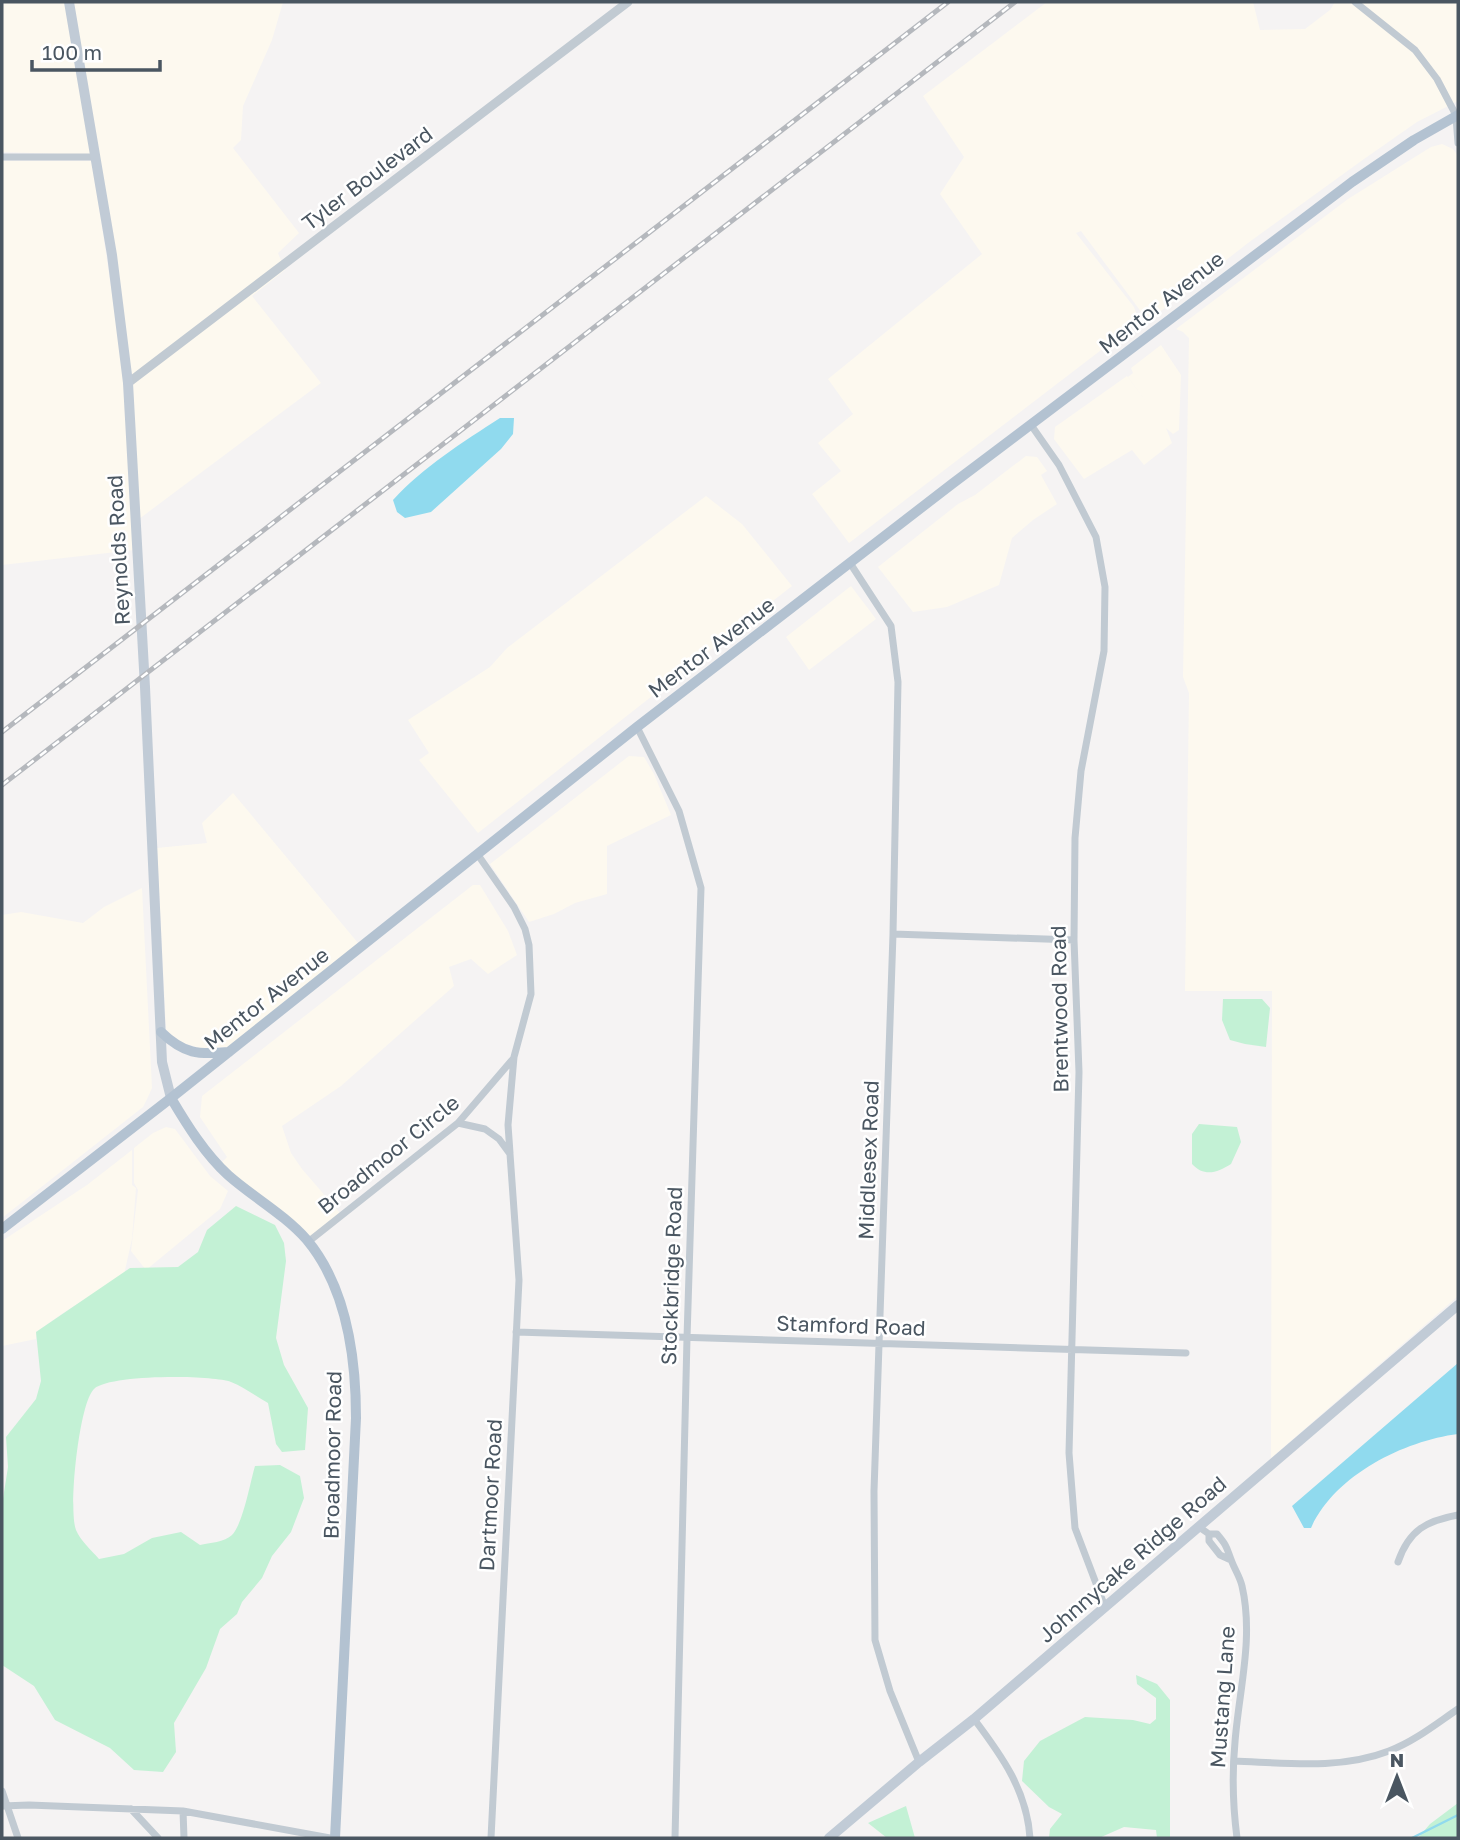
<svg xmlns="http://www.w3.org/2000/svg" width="1460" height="1840" font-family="'Golos Text',sans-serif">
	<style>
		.commercial { fill: #fdf9ef }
		.green { fill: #c3f1d5 }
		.water { fill: #90daee }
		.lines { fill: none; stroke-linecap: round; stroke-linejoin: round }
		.stream { stroke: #90daee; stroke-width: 2.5 }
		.minor { stroke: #c1cad2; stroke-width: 7 }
		.tertiary { stroke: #c1cad2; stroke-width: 9 }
		.secondary { stroke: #c1cbd6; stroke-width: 10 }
		.primary { stroke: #b3c2d1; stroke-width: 10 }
		.rail-casing { stroke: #b5b8bd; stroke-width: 5 }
		.rail { stroke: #fff; stroke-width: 2.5; stroke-dasharray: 8; stroke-linecap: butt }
		.labels { text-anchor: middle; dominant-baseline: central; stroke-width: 5; stroke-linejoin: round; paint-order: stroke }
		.street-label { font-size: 21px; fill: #4a5661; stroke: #fff }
	</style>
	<rect width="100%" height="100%" fill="#f5f3f3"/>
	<!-- commercial -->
	<path class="commercial" d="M 2,2 L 67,2 L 91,155 L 2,152 Z
		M 72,2 L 283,2 L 272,40 L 243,106 L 241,140 L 233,148 L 299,233 L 278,253 L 285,270 L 252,296 L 321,383 L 139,519 L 128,347 Z
		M 1047,2 L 1253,2 L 1260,30 L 1305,29 L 1330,10 L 1335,2 L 1458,2 L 1458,101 L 1417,122 L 1364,159 L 1248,243 L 1148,321 L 1081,231 L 1076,233 L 1134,307 L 1139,321 L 849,543 L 812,494 L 841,471 L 818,443 L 853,414 L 828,379 L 982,254 L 940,194 L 964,157 L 923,96 Z
		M 1442,144 L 1453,149 L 1458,156 L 1458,1296 L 1271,1458 L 1272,991 L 1185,991 L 1189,693 L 1183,677 L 1189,338 L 1183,332 L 1176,329 L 1348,199 L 1431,147 Z
		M 2,161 L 92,161 L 124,373 L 134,550 L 2,565 Z
		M 1161,345 L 1181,375 L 1179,430 L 1173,434 L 1166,428 L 1172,443 L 1144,465 L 1132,450 L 1084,479 L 1054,439 L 1055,427 L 1127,376 L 1151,408 L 1128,377 L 1133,373 L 1131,368 Z
		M 1026,456 L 1037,457 L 1047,471 L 1041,475 L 1057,504 L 1033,520 L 1012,538 L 999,585 L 947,607 L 913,612 L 878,567 L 958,504 L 975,495 Z
		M 706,496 L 742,524 L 792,586 L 478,833 L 419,760 L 429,753 L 408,720 L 490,667 L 507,648 Z
		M 851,586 L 876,619 L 809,670 L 786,637 Z
		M 629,756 L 644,757 L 654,774 L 671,815 L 607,846 L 607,894 L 575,903 L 554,914 L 529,922 L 490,864 Z
		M 233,793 L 358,943 L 229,1047 L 200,1048 L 176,1041 L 166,1029 L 157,848 L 207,843 L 202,823 Z
		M 473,885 L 480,885 L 508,931 L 517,955 L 488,974 L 471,959 L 449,967 L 454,986 L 341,1086 L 282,1126 L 291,1153 L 302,1169 L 340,1213 L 308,1238 L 221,1163 L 227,1157 L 200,1117 L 202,1096 Z
		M 142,888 L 152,1088 L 148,1097 L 143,1107 L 2,1218 L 2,915 L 21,912 L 83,923 L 104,907 Z
		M 166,1127 L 175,1129 L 210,1176 L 228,1191 L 220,1209 L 146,1270 L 131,1251 L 138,1190 L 134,1183 L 134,1148 L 153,1133 Z
		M 132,1150 L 132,1185 L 136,1188 L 132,1239 L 123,1279 L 117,1279 L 66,1311 L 36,1332 L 36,1339 L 2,1346 L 2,1241 L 87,1185 Z"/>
	<!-- green -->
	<path class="green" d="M 1223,999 L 1262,999 L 1270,1008 L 1266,1047 L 1245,1044 L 1230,1040 L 1222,1020 Z
		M 1199,1124 L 1237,1127 L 1241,1142 L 1231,1164 C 1217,1173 1204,1177 1192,1164 L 1192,1134 Z
		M 236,1206 L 275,1225 L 284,1243 L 286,1261 L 276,1338 L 284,1365 L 308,1408 L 305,1450 L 282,1452 L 276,1444 L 268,1403 C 257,1397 244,1387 231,1382 C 211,1375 110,1374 94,1389 C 79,1403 68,1510 76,1530 C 80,1540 92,1551 99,1559 L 124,1554 L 152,1538 L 181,1532 L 200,1545 C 209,1543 225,1542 232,1535 C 243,1524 250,1483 255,1466 L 280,1465 L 300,1476 L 304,1498 L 291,1532 L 272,1556 L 262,1578 L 242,1602 L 237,1614 L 220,1629 L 206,1668 L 174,1723 L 176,1752 L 163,1772 L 134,1770 L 110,1748 L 55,1720 L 34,1686 L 2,1665 L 2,1505 L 8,1467 L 6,1437 L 36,1399 L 41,1381 L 36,1332 L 130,1268 L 178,1267 L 198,1252 L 207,1230 Z
		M 1136,1675 L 1157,1684 L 1170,1700 L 1170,1838 L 1157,1838 L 1156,1830 L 1124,1827 L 1099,1838 L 1049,1838 L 1050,1829 L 1062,1814 L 1049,1807 L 1022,1781 L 1024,1761 L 1040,1741 L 1085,1717 L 1133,1720 L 1150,1724 L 1156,1719 L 1156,1698 L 1137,1684 Z
		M 1458,1803 L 1458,1838 L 1418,1838 L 1430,1824 Z
		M 906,1806 L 915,1838 L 887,1838 L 868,1823 Z"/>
	<!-- water -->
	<path class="water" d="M 500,418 L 514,418 L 513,434 L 501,449 L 431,512 L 405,518 L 397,512 L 393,500 C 423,467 463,442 500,418 Z
		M 1458,1363 L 1458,1434 C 1403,1441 1334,1476 1311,1528 L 1304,1528 L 1292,1506 Z"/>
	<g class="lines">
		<!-- stream -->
		<path class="stream" d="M 1412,1838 L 1458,1815"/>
		<!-- minor -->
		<path class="minor" d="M 1355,2 L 1415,50 L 1437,79 L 1458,119
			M 1456,117 L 1458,143
			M 2,157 L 95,157
			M 1031,425 L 1059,465 L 1096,537 L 1105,587 L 1104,651 L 1081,771 L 1075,838 L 1074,940 L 1079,1072 L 1069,1453 L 1075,1528 L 1105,1607
			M 850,563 L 891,626 L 898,682 L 893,934 L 874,1491 L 875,1640 L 890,1691 L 919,1762
			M 637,727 L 679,811 L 701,888 L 687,1338 L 675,1838
			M 478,855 L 514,907 L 525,929 L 529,945 L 531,994 L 514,1057 L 508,1125 L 510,1153
			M 893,934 L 1074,940
			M 458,1123 L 485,1129 L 499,1139 L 510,1154 L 519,1280 L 491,1838
			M 308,1242 L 458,1123 L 513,1059
			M 516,1332 L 1186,1353
			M 1199,1527 L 1209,1534 L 1217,1534 C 1228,1547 1226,1547 1232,1562 C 1235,1570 1240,1577 1242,1586 C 1254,1638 1239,1690 1235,1742 C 1232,1773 1233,1807 1237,1838
			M 1209,1534 L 1209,1541 L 1220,1555 L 1231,1560
			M 1398,1562 C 1409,1530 1426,1521 1458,1515
			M 974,1719 C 1002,1756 1027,1791 1030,1838
			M 1234,1761 C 1286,1763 1340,1770 1389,1751 C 1415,1741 1436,1724 1458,1709
			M 2,1791 L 18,1838
			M 2,1806 L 29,1805 L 183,1811 L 330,1838
			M 131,1809 L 158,1838
			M 183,1811 L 184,1838"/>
		<!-- tertiary -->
		<path class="tertiary" d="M 128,383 L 628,2"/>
		<!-- secondary -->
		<path class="secondary" d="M 69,2 L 112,255 L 128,383 L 145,687 L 162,1062 L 171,1098
			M 829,1838 L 919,1762 L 974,1719 L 1458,1305"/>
		<!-- primary -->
		<path class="primary" d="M 161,1032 C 184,1054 198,1055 229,1052
			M 171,1098 C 187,1125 205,1154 228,1175 C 254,1198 284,1214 307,1240 C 347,1288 356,1358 356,1418 L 335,1838
			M 2,1229 L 171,1098 L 637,727 L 952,484 L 1352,182 L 1414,140 L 1458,115"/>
		<defs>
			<path id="rail" d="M 2,732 L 948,2
				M 2,785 L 1015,2"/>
		</defs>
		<!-- rail casing -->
		<use href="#rail" class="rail-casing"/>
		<!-- rail -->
		<use href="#rail" class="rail"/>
	</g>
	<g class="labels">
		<!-- street labels -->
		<g class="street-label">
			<text transform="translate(367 178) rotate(-37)">Tyler Boulevard</text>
			<text transform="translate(1161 302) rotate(-38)">Mentor Avenue</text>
			<text transform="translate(118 550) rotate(-93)">Reynolds Road</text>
			<text transform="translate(711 647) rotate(-37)">Mentor Avenue</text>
			<text transform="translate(266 998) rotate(-38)">Mentor Avenue</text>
			<text transform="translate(1059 1009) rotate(-91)">Brentwood Road</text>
			<text transform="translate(388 1154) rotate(-39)">Broadmoor Circle</text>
			<text transform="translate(868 1160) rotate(-88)">Middlesex Road</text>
			<text transform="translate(671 1276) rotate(-88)">Stockbridge Road</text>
			<text transform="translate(851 1325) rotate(2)">Stamford Road</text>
			<text transform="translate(332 1455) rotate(-89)">Broadmoor Road</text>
			<text transform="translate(490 1495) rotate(-87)">Dartmoor Road</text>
			<text transform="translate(1132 1559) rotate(-41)">Johnnycake Ridge Road</text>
			<text transform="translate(1222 1697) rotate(-86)">Mustang Lane</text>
		</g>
	</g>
	<!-- border -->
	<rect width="1460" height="1840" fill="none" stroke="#4a5661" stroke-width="7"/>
	<!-- north arrow -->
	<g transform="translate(1397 1777)" stroke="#ffffff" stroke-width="5" paint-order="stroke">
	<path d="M0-5L12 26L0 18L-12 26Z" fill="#4a5661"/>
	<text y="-10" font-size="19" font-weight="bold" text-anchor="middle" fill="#4a5661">N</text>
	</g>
	<!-- scale -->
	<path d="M32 60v10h128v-10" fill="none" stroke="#4a5661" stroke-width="3.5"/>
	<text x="42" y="60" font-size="21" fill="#4a5661" stroke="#ffffff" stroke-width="5" paint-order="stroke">100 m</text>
</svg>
